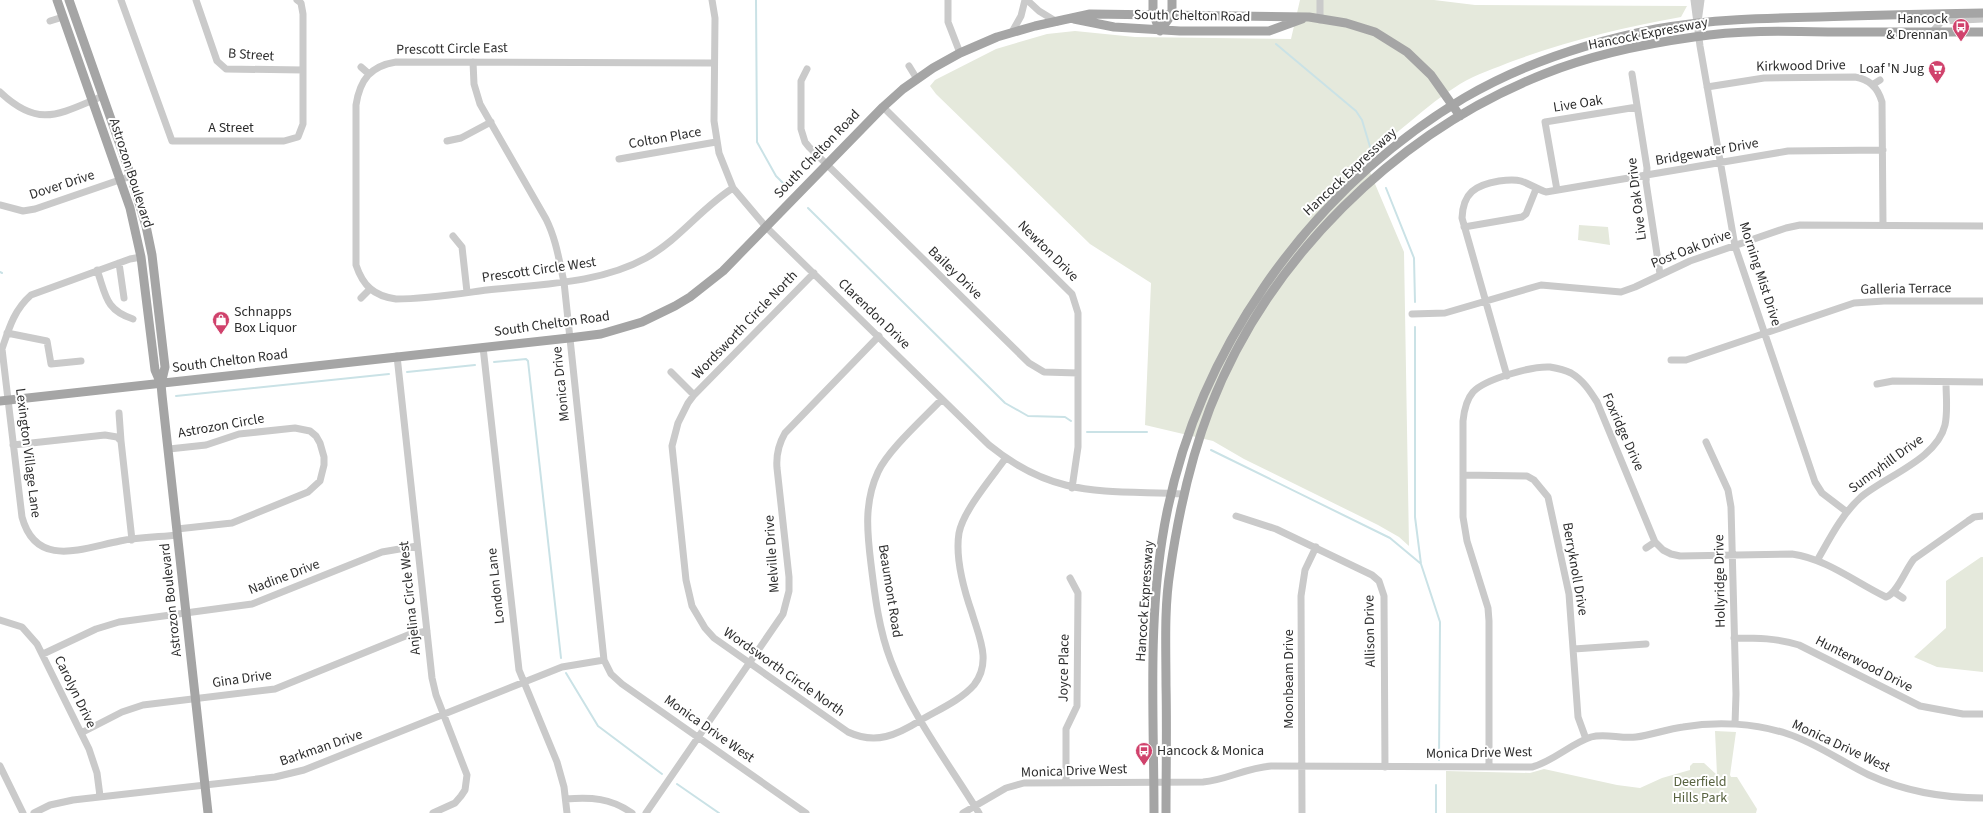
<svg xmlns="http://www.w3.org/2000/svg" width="1983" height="813" font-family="'Source Sans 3',sans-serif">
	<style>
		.green { fill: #e5e9dc }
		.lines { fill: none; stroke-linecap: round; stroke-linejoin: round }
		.stream { stroke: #cae2e6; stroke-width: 2 }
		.minor { stroke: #cacaca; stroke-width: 7 }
		.major { stroke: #a5a5a5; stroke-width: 9 }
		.labels { text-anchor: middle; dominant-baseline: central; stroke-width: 4; stroke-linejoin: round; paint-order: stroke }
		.street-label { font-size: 14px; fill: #2d2d2d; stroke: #fff }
		.poi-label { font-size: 14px; fill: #2d2d2d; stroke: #fff; text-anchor: end }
		.park-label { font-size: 14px; fill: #586340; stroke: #fff }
	</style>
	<rect width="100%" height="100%" fill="#fff"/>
	<!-- green -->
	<path class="green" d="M 1300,0 L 1434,0 L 1475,5 L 1687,6 L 1681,17 C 1624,27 1568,41 1513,61 C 1496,68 1476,74 1460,84 C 1425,106 1397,135 1364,158 L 1404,252 L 1409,546 L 1399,537 L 1378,525 L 1244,459 L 1213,441 L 1145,425 L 1151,283 L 1090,244 L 936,94 L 930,86 L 935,80 L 996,49 L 1047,34 L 1075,31 L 1135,37 L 1291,39 Z
		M 1579,225 L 1608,227 L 1610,245 L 1578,240 Z
		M 1981,557 L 1983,557 L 1983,672 L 1937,667 L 1914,657 L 1946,628 L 1946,581 Z
		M 1715,731 L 1736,732 L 1730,775 L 1731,777 L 1737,777 L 1757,809 L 1756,813 L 1446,813 L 1446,771 L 1530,773 L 1544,769 L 1617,785 L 1640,788 L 1662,778 L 1690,770 L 1690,766 L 1693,763 L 1704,763 L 1717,775 Z"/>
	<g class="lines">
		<!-- stream -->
		<path class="stream" d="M 756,0 L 757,142 L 776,176 L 786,186
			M 1276,44 L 1356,111 L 1362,120 L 1371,150
			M 1386,188 L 1414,258 L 1415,302
			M 808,208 L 1005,403 L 1028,416 L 1065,417 L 1071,421
			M 0,272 L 2,273
			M 1415,327 L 1415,517 L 1421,564 L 1440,622 L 1439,760
			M 494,362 L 526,359 L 528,361 L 561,658
			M 407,372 L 475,365
			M 176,396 L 389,374
			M 1087,432 L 1147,432
			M 1211,450 L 1390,538 L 1420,563
			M 566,673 L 598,726 L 662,774
			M 677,784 L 719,813
			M 1436,785 L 1436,813"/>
		<!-- minor -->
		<path class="minor" d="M 121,0 L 172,141 L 284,141 L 298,137 L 303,124 L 303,14 L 301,3 L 297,0
			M 196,0 L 217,61 L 226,69 L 303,70
			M 712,0 L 715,18 L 714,121 L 719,153 L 733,188 L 766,227 L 989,445 C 1055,499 1104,490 1184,494
			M 948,0 L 948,22 L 960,53
			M 1027,0 L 1039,11 L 1057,22
			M 1694,0 L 1700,46 L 1735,246 L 1815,482 L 1822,493 L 1847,512
			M 1320,20 L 1320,0
			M 50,21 L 63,17
			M 1698,22 L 1701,0
			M 1012,32 L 1021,16 L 1025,0
			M 1932,32 L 1942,21 L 1983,19
			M 473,62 L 474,84 L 480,104 L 546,219 C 556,239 559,260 564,282 L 604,660 L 611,674 L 622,684 L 806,813
			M 713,63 L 396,62 C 371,66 360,79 356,105 L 356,265 C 363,286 374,296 396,299 C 426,299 457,294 487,290 C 540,284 599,284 646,258 C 680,239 701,208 733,188
			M 909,66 L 917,79
			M 361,67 L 369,74
			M 807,69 L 801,81 L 801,129 L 805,142 L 809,147 L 1029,363 L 1044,372 L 1078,373
			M 1632,74 L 1647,168 L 1646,182 L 1660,274
			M 1872,85 L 1880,80
			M 1707,87 L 1764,78 L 1855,77 C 1869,79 1878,88 1882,102 L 1883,225
			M 0,92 C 39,129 59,114 103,96
			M 883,107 L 1072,294 L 1078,313 L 1078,447 L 1072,488
			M 447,141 L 461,138 L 491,122
			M 619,159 L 716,142
			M 1557,190 L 1545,122 L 1637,107
			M 0,205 L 23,211 L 35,209 L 131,176
			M 1464,227 L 1522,217 L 1526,214 L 1536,189
			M 453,236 L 462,247 L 467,292
			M 141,257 L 130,259 L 31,295 C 14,310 9,328 2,349 L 22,517 C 36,569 83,548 120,541 C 139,537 159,537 178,535
			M 119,263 L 124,298
			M 97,270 C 106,295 105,310 133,319
			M 814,273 L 694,395 L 688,403 L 678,423 L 672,446 L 686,580 L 692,606 L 705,628 L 714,638 L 848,732 C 876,745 897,735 921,720 C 938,710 961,700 974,685 C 992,662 979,637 972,613 C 964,590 955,557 959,533 C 963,511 992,477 1005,459
			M 361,298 L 370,289
			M 1412,314 L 1445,313 L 1541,285 L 1621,292 L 1635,287 L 1690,261 L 1786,228 L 1800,225 L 1983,226
			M 7,333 L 47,341 L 51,364 L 81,361
			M 483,347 L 519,670 L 557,762 L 564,787 L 567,813
			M 397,356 L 432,678 L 436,695 L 467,775 L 465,790 L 461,796 L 455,803 L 433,813
			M 1671,360 L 1686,360 L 1854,303 L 1884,301 L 1983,301
			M 671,372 L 694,395
			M 1507,376 L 1462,218 C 1463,193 1475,185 1499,181 C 1506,180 1514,179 1521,181 C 1530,184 1537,189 1546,192 L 1788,151 L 1883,150
			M 1877,384 L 1893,381 L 1983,382
			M 942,399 C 924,418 888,450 878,472 C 864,502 867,532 871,564 C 875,597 879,630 891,661 C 912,716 949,764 979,813
			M 119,413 L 121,441
			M 1706,442 L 1728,490 L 1731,507 L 1736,694 L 1735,724
			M 13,445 L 105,435 L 117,437 L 121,441 L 132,540
			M 169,449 L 206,445 L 239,434 L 295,428 L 310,431 L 316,436 L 320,443 L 324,457 L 324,465 L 320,481 L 308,492 L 232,523 L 177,529
			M 1463,475 L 1527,476 L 1534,480 L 1548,497 L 1569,594 L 1578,717 L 1586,739
			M 1236,516 L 1276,529 L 1372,575 L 1379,581 L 1384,596 L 1385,767
			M 1646,548 L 1655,542
			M 1818,559 C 1830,538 1842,514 1861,497 C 1886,476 1937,459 1945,425 C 1948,411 1946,396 1946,382
			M 1894,592 L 1903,598
			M 0,620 L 22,627 L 37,644 L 89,749 L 97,773 L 100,796
			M 1734,638 C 1757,638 1777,638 1799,645 L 1920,706 L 1963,714 L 1983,714
			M 1574,649 L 1646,644
			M 43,654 L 96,629 L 119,622 L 252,604 L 382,552 L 417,546
			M 81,733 L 122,712 L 143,705 L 275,689 L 408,635 L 427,631
			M 0,766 L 23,813
			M 1489,767 L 1489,621 L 1488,608 L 1467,541 L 1463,517 L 1463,421 C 1464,411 1466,400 1473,392 C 1485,379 1532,366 1550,367 C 1556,368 1565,370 1571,373 C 1583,380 1590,391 1597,402 L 1655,542 L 1663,550 L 1671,554 L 1680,556 L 1792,554 C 1827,559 1855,582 1886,597 C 1897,594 1906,568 1914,559 L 1968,521 L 1974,517 L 1983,516
			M 1066,782 L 1066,729 L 1077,706 L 1078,593 L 1070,578
			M 566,799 C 591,797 611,798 632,813
			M 34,813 L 50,805 L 73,800 L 275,777 L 304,770 L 562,667 L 604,660
			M 646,813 L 783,614 L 789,591 L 789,577 L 777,468 C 776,455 778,445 785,433 L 879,336
			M 963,813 L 1006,788 L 1024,783 L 1203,782 C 1227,780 1245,768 1271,766 L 1532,767 C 1554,761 1570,744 1591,737 C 1605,733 1621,739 1636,737 C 1652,735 1667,729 1683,727 C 1717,721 1755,723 1788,734 C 1816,743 1842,762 1869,775 C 1904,791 1944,798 1983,798
			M 1302,813 L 1301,596 L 1305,570 L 1316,547"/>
		<!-- major -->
		<path class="major" d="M 57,0 L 130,208 L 141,257 L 155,370 L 161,384 L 162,395 L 208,813
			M 69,0 L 131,176 L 146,226 L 152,255 L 165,367 L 161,384
			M 1153,0 L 1153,13 L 1160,31
			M 1074,19 L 1114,27 L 1180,31 L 1269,31 L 1302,19
			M 1160,31 L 1172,14 L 1172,0
			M 0,401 L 569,338 L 601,334 L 642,322 L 675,306 L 690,297 L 723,271 L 883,107 L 903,89 L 933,68 L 960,53 L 997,37 L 1035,26 L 1090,14 L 1309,17 L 1346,23 L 1375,32 L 1407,52 L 1431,75 L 1460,116
			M 1154,813 C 1154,723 1148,629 1162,540 C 1190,358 1307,192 1464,98 C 1522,64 1590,42 1656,29 C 1710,19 1765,18 1819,17 C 1874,15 1928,14 1983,13
			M 1166,813 C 1166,770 1167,728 1166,685 C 1166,647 1164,609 1170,571 C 1178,516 1190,460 1210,408 C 1268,259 1395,133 1544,74 C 1591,55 1644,44 1694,37 C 1738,30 1783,31 1828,32 C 1880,32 1931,32 1983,32"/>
	</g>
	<!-- icons -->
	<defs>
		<symbol id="bus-pin" viewBox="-11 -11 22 30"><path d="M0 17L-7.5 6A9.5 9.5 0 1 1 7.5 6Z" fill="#d0426c" stroke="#fff"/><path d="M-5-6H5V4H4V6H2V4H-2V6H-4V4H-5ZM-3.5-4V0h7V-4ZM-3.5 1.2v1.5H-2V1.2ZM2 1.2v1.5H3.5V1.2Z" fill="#fff"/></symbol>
		<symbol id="supermarket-pin" viewBox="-11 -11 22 30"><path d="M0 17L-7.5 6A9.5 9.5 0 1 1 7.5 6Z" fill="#d0426c" stroke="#fff"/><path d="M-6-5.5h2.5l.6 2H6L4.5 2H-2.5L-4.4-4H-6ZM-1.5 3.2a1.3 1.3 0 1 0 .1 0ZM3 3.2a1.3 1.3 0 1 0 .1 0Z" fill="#fff"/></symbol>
		<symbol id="shop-pin" viewBox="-11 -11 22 30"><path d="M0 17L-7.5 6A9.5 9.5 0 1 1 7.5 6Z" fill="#d0426c" stroke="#fff"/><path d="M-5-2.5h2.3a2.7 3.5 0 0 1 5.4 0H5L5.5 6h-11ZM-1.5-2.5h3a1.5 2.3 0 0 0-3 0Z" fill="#fff"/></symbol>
	</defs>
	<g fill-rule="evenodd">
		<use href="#bus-pin" x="1951" y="17" width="20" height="27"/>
		<use href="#supermarket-pin" x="1927" y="59" width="20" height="27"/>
		<use href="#shop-pin" x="211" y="310" width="20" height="27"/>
		<use href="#bus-pin" x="1134" y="741" width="20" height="27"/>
	</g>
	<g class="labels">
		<!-- street labels -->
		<g class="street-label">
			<text transform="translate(1192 16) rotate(1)">South Chelton Road</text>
			<text transform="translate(1648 34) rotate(-11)">Hancock Expressway</text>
			<text transform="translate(452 49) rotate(-1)">Prescott Circle East</text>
			<text transform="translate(251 55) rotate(4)">B Street</text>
			<text transform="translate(1801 66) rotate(-1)">Kirkwood Drive</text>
			<text transform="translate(1578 104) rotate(-9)">Live Oak</text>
			<text x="231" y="128">A Street</text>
			<text transform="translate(665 138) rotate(-10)">Colton Place</text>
			<text transform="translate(1707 152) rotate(-10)">Bridgewater Drive</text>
			<text transform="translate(817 154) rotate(-46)">South Chelton Road</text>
			<text transform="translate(1350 172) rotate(-43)">Hancock Expressway</text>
			<text transform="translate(131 173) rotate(72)">Astrozon Boulevard</text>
			<text transform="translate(62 185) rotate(-18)">Dover Drive</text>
			<text transform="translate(1637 199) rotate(-97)">Live Oak Drive</text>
			<text transform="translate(1691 249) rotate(-21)">Post Oak Drive</text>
			<text transform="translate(1048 251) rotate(45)">Newton Drive</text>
			<text transform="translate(539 270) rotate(-8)">Prescott Circle West</text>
			<text transform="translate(955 273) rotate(44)">Bailey Drive</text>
			<text transform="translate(1760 274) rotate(72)">Morning Mist Drive</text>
			<text transform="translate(1906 289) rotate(-1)">Galleria Terrace</text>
			<text transform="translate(874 314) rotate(44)">Clarendon Drive</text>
			<text transform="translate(552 324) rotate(-8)">South Chelton Road</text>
			<text transform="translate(745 325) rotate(-46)">Wordsworth Circle North</text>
			<text transform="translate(230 361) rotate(-7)">South Chelton Road</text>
			<text transform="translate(561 384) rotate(-96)">Monica Drive</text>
			<text transform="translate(221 426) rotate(-10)">Astrozon Circle</text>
			<text transform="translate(1623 432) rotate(66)">Foxridge Drive</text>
			<text transform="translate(28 453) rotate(83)">Lexington Village Lane</text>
			<text transform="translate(1886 464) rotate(-36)">Sunnyhill Drive</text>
			<text transform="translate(772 554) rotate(-94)">Melville Drive</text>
			<text transform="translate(1575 569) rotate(80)">Berryknoll Drive</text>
			<text transform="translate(284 577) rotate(-21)">Nadine Drive</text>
			<text transform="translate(1720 581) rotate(-91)">Hollyridge Drive</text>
			<text transform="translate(496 586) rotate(-96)">London Lane</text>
			<text transform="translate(890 591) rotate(81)">Beaumont Road</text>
			<text transform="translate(410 598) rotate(-96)">Anjelina Circle West</text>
			<text transform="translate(171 600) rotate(-96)">Astrozon Boulevard</text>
			<text transform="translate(1145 601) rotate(-86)">Hancock Expressway</text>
			<text transform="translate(1370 631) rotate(-91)">Allison Drive</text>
			<text transform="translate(1864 664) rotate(27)">Hunterwood Drive</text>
			<text transform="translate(1064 668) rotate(-89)">Joyce Place</text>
			<text transform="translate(784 672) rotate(35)">Wordsworth Circle North</text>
			<text transform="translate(242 679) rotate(-8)">Gina Drive</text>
			<text transform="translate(1289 679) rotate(-90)">Moonbeam Drive</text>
			<text transform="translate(75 692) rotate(64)">Carolyn Drive</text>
			<text transform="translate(709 729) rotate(35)">Monica Drive West</text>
			<text transform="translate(1841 746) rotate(25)">Monica Drive West</text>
			<text transform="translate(321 748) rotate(-19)">Barkman Drive</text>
			<text transform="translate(1479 753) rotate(-1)">Monica Drive West</text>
			<text transform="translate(1074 771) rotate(-2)">Monica Drive West</text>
		</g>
		<!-- poi labels -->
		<g class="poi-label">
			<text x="1948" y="19">Hancock<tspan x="1948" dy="16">&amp; Drennan</tspan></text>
			<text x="1924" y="69">Loaf 'N Jug</text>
			<text x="234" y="312" text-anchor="start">Schnapps<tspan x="234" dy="16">Box Liquor</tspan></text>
			<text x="1157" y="751" text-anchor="start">Hancock &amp; Monica</text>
		</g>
		<!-- park labels -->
		<g class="park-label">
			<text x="1700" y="782">Deerfield<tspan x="1700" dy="16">Hills Park</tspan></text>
		</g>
	</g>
</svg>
